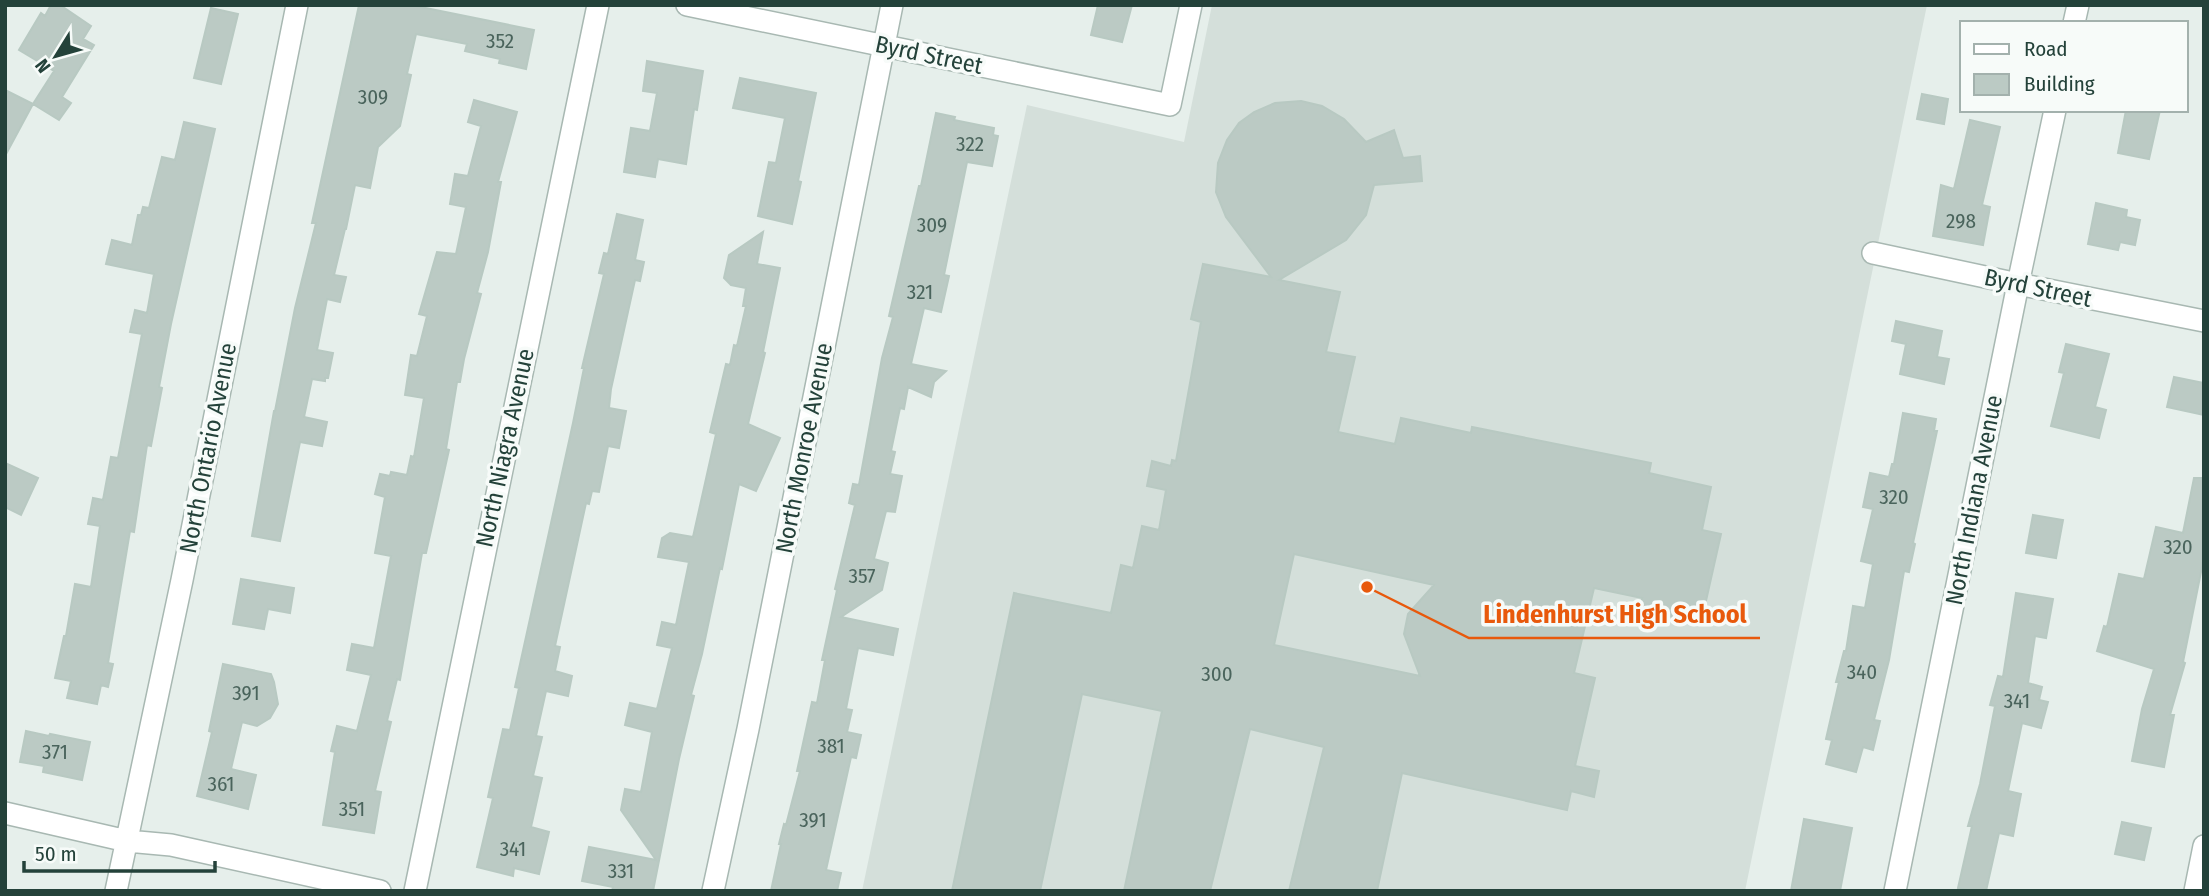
<svg xmlns="http://www.w3.org/2000/svg" width="2209" height="896" font-family="'Fira Sans Condensed',sans-serif">
	<style>
		.built { fill: #d4dfda }
		.building { fill: #bbcac4; stroke: #b8c9c2; stroke-width: 2; fill-rule: evenodd }
		.lines { fill: none; stroke-linecap: round; stroke-linejoin: round }
		.street-casing { stroke: #a8b8b2; stroke-width: 24 }
		.street { stroke: #fff; stroke-width: 21 }
		.labels { text-anchor: middle; dominant-baseline: central; stroke-width: 7; stroke-linejoin: round; paint-order: stroke }
		.number-label { font-size: 21px; fill: #4a645c }
		.street-label { font-size: 24px; fill: #24423a; stroke: #f7fbf9 }
		.leader { fill: none; stroke: #e8590c; stroke-width: 2.5 }
		.callout-dot { fill: #e8590c; stroke: #f7fbf9; stroke-width: 2.5 }
		.callout-label { font-size: 26px; text-anchor: middle; font-weight: bold; fill: #e8590c; stroke: #f7fbf9; stroke-width: 7; stroke-linejoin: round; paint-order: stroke }
	</style>
	<rect width="100%" height="100%" fill="#e6efeb"/>
	<!-- built -->
	<path class="built" d="M 1212,5 L 1927,5 L 1745,891 L 862,891 L 1027,105 L 1184,142 Z"/>
	<!-- building -->
	<path class="building" d="M 51,5 L 60,5 L 91,26 L 83,39 L 94,45 L 62,97 L 71,103 L 59,120 L 33,104 L 54,71 L 19,50 L 41,13 L 45,16 Z
		M 359,5 L 411,5 L 534,30 L 526,69 L 499,63 L 500,59 L 465,51 L 467,44 L 416,34 L 407,74 L 411,75 L 400,126 L 378,147 L 370,188 L 355,185 L 346,229 L 345,229 L 334,275 L 346,277 L 340,302 L 327,299 L 317,350 L 333,353 L 328,378 L 325,378 L 325,381 L 312,379 L 304,417 L 327,422 L 322,446 L 300,442 L 280,541 L 252,536 L 274,411 L 275,411 L 295,308 L 316,223 L 312,223 Z
		M 1098,5 L 1132,5 L 1122,42 L 1091,35 Z
		M 211,8 L 238,14 L 221,84 L 194,78 Z
		M 647,61 L 703,71 L 697,110 L 694,109 L 686,164 L 658,159 L 655,177 L 624,172 L 631,128 L 650,131 L 657,93 L 643,91 Z
		M 740,78 L 816,93 L 798,181 L 801,182 L 792,224 L 758,216 L 769,162 L 776,163 L 785,118 L 733,108 Z
		M 5,90 L 33,104 L 5,156 Z
		M 1922,94 L 1948,99 L 1944,124 L 1917,119 Z
		M 474,100 L 517,112 L 498,182 L 501,182 L 488,252 L 477,293 L 481,294 L 464,359 L 460,382 L 457,382 L 446,449 L 449,450 L 426,553 L 422,553 L 400,680 L 397,679 L 387,721 L 391,722 L 375,791 L 381,792 L 374,833 L 323,825 L 335,752 L 331,751 L 337,726 L 357,731 L 371,675 L 347,670 L 352,644 L 374,648 L 391,556 L 375,553 L 385,497 L 375,494 L 380,474 L 390,476 L 391,472 L 407,475 L 411,456 L 414,457 L 424,398 L 405,395 L 411,355 L 417,356 L 427,316 L 419,314 L 437,252 L 456,254 L 466,207 L 450,204 L 455,174 L 468,176 L 481,126 L 468,122 Z
		M 1301,101 L 1322,106 L 1344,119 L 1366,142 L 1394,130 L 1403,158 L 1420,156 L 1422,181 L 1374,185 L 1366,215 L 1346,240 L 1279,280 L 1340,292 L 1326,352 L 1355,357 L 1338,432 L 1395,444 L 1401,418 L 1471,433 L 1472,427 L 1651,463 L 1649,473 L 1711,487 L 1702,530 L 1721,534 L 1701,623 L 1640,610 L 1642,598 L 1594,588 L 1574,673 L 1595,678 L 1575,766 L 1599,771 L 1594,797 L 1571,791 L 1567,810 L 1402,773 L 1377,891 L 1289,891 L 1324,747 L 1250,729 L 1210,891 L 1124,891 L 1162,711 L 1082,694 L 1040,891 L 952,891 L 1014,593 L 1111,613 L 1121,565 L 1133,568 L 1142,526 L 1159,530 L 1166,490 L 1147,486 L 1152,461 L 1171,466 L 1172,460 L 1176,461 L 1201,322 L 1191,319 L 1203,264 L 1271,277 L 1226,217 L 1216,192 L 1218,163 L 1227,140 L 1239,123 L 1254,112 L 1275,103 ZM 1294,554 L 1434,585 L 1408,614 L 1404,634 L 1420,676 L 1274,645 Z
		M 2126,110 L 2160,110 L 2149,159 L 2118,153 Z
		M 936,113 L 955,117 L 954,120 L 994,128 L 993,135 L 998,136 L 992,166 L 967,162 L 944,275 L 949,276 L 941,312 L 924,308 L 911,364 L 946,371 L 934,382 L 931,397 L 908,387 L 904,409 L 900,408 L 891,451 L 895,452 L 890,474 L 902,476 L 895,512 L 886,511 L 874,559 L 888,563 L 882,590 L 841,617 L 898,629 L 893,655 L 858,648 L 846,709 L 852,710 L 847,732 L 861,735 L 856,758 L 851,757 L 826,870 L 841,873 L 837,891 L 771,891 L 781,844 L 779,844 L 784,824 L 786,825 L 800,771 L 797,771 L 812,702 L 817,703 L 825,660 L 822,660 L 837,590 L 835,589 L 855,505 L 849,503 L 853,484 L 859,485 L 882,358 L 893,317 L 889,316 L 919,186 L 921,186 Z
		M 1970,120 L 2000,127 L 1982,205 L 1990,207 L 1983,245 L 1933,236 L 1941,185 L 1954,189 Z
		M 184,122 L 215,129 L 171,324 L 159,387 L 162,388 L 151,446 L 147,445 L 134,532 L 130,531 L 108,663 L 113,664 L 108,687 L 101,685 L 97,704 L 67,698 L 71,681 L 55,678 L 64,636 L 66,636 L 75,584 L 91,587 L 100,526 L 88,524 L 93,498 L 103,500 L 111,457 L 118,458 L 142,334 L 130,332 L 135,310 L 147,313 L 154,274 L 106,264 L 112,240 L 132,245 L 138,215 L 141,215 L 143,207 L 149,208 L 162,157 L 175,160 Z
		M 2096,203 L 2127,210 L 2126,217 L 2140,220 L 2135,245 L 2120,242 L 2118,250 L 2088,244 Z
		M 617,214 L 643,220 L 635,260 L 644,262 L 640,281 L 635,280 L 611,389 L 609,408 L 626,411 L 619,448 L 608,446 L 599,492 L 592,491 L 589,504 L 586,503 L 555,646 L 560,647 L 555,671 L 572,676 L 568,696 L 546,691 L 536,736 L 542,737 L 533,776 L 542,778 L 531,827 L 549,832 L 539,874 L 514,868 L 513,876 L 477,867 L 493,798 L 488,797 L 503,729 L 510,730 L 519,688 L 515,687 L 573,423 L 584,368 L 582,368 L 604,274 L 599,273 L 604,253 L 608,254 Z
		M 763,232 L 757,264 L 780,268 L 763,352 L 765,353 L 748,424 L 780,438 L 756,491 L 739,484 L 722,569 L 720,568 L 702,654 L 691,695 L 694,696 L 679,759 L 653,891 L 612,891 L 613,887 L 582,881 L 589,847 L 656,860 L 621,810 L 625,789 L 641,792 L 652,732 L 625,725 L 630,703 L 657,709 L 672,648 L 657,645 L 662,622 L 676,625 L 689,562 L 658,557 L 662,538 L 670,533 L 693,537 L 716,434 L 710,432 L 726,364 L 730,365 L 734,345 L 737,346 L 746,306 L 743,306 L 746,288 L 731,285 L 724,278 L 729,255 Z
		M 1896,321 L 1942,331 L 1937,357 L 1949,359 L 1944,384 L 1900,374 L 1906,344 L 1892,341 Z
		M 2066,344 L 2109,354 L 2095,407 L 2106,410 L 2099,438 L 2051,426 L 2064,373 L 2059,372 Z
		M 2174,377 L 2204,383 L 2204,415 L 2167,407 Z
		M 1903,413 L 1936,419 L 1934,431 L 1937,431 L 1913,543 L 1915,544 L 1909,572 L 1904,571 L 1889,660 L 1874,720 L 1880,721 L 1873,750 L 1863,747 L 1856,772 L 1826,764 L 1832,740 L 1826,739 L 1839,682 L 1836,682 L 1844,651 L 1846,651 L 1853,606 L 1865,608 L 1873,564 L 1861,561 L 1873,509 L 1863,507 L 1870,473 L 1889,477 L 1892,464 L 1894,464 Z
		M 5,463 L 38,478 L 21,515 L 5,507 Z
		M 2194,478 L 2204,478 L 2204,557 L 2183,662 L 2185,663 L 2170,715 L 2174,715 L 2164,767 L 2132,761 L 2142,709 L 2154,669 L 2097,651 L 2104,626 L 2107,627 L 2119,574 L 2144,579 L 2156,527 L 2183,533 Z
		M 2033,515 L 2063,520 L 2056,558 L 2026,553 Z
		M 241,579 L 294,588 L 290,613 L 268,609 L 264,629 L 233,624 Z
		M 2016,593 L 2053,599 L 2046,638 L 2035,636 L 2028,683 L 2042,687 L 2039,700 L 2048,702 L 2041,728 L 2022,723 L 2008,791 L 2021,794 L 2013,836 L 1999,833 L 1986,891 L 1971,891 L 1958,888 L 1972,826 L 1968,826 L 1980,784 L 1995,706 L 1990,705 L 1998,676 L 2003,677 Z
		M 223,664 L 271,674 L 274,682 L 278,704 L 270,718 L 257,726 L 242,722 L 231,769 L 256,775 L 248,809 L 197,796 L 212,732 L 209,731 Z
		M 26,731 L 49,736 L 50,734 L 90,742 L 82,780 L 43,772 L 44,766 L 20,762 Z
		M 1804,819 L 1852,828 L 1840,891 L 1791,891 Z
		M 2122,822 L 2151,828 L 2144,860 L 2115,854 Z"/>
	<g class="lines">
		<defs>
			<path id="street" d="M 687,5 L 1170,105 L 1191,5
				M 2074,23 L 2078,5
				M 1873,253 L 2018,284 L 2204,321
				M 5,813 L 127,841 L 171,845 L 380,891
				M 116,891 L 182,580 L 297,5
				M 415,891 L 598,5
				M 713,891 L 748,729 L 892,5
				M 1895,891 L 2018,284 L 2055,110
				M 2195,891 L 2204,846"/>
		</defs>
		<!-- street casing -->
		<use href="#street" class="street-casing"/>
		<!-- street -->
		<use href="#street" class="street"/>
	</g>
	<g class="labels">
		<!-- number labels -->
		<g class="number-label">
			<text x="500" y="41">352</text>
			<text x="373" y="97">309</text>
			<text x="970" y="144">322</text>
			<text x="1961" y="221">298</text>
			<text x="932" y="225">309</text>
			<text x="920" y="292">321</text>
			<text x="1894" y="497">320</text>
			<text x="2178" y="547">320</text>
			<text x="862" y="576">357</text>
			<text x="1862" y="672">340</text>
			<text x="1217" y="674">300</text>
			<text x="246" y="693">391</text>
			<text x="2017" y="701">341</text>
			<text x="831" y="746">381</text>
			<text x="55" y="752">371</text>
			<text x="221" y="784">361</text>
			<text x="352" y="809">351</text>
			<text x="813" y="820">391</text>
			<text x="513" y="849">341</text>
			<text x="621" y="871">331</text>
		</g>
		<!-- street labels -->
		<g class="street-label">
			<text transform="translate(929 55) rotate(12)">Byrd Street</text>
			<text transform="translate(2038 288) rotate(12)">Byrd Street</text>
			<text transform="translate(208 448) rotate(-79)">North Ontario Avenue</text>
			<text transform="translate(505 448) rotate(-78)">North Niagra Avenue</text>
			<text transform="translate(804 448) rotate(-79)">North Monroe Avenue</text>
			<text transform="translate(1974 500) rotate(-79)">North Indiana Avenue</text>
		</g>
	</g>
	<!-- callouts -->
	<path class="leader" d="M1367 587L1469 638H1760"/>
	<circle class="callout-dot" cx="1367" cy="587" r="7"/>
	<g class="callout-label">
		<text x="1615" y="623">Lindenhurst High School</text>
	</g>
	<!-- border -->
	<rect width="2209" height="896" fill="none" stroke="#24423a" stroke-width="14"/>
	<!-- legend -->
	<rect x="1960" y="21" width="228" height="91" fill="#f7fbf9" stroke="#a3b1ad" stroke-width="2"/>
	<rect x="1974" y="44" width="35" height="10" fill="#ffffff" stroke="#a3b1ad" stroke-width="2"/>
	<text x="2024" y="56" font-size="21" fill="#24423a">Road</text>
	<rect x="1974" y="74" width="35" height="21" fill="#bbcac4" stroke="#a3b1ad" stroke-width="2"/>
	<text x="2024" y="91" font-size="21" fill="#24423a">Building</text>
	<!-- north arrow -->
	<g transform="translate(56 56) rotate(233)" stroke="#f7fbf9" stroke-width="5" paint-order="stroke">
	<path d="M0-5L12 26L0 18L-12 26Z" fill="#24423a"/>
	<text y="-10" font-size="19" font-weight="bold" text-anchor="middle" fill="#24423a">N</text>
	</g>
	<!-- scale -->
	<path d="M24 861v10h191v-10" fill="none" stroke="#24423a" stroke-width="3.5"/>
	<text x="35" y="861" font-size="21" fill="#24423a" stroke="#f7fbf9" stroke-width="5" paint-order="stroke">50 m</text>
</svg>
